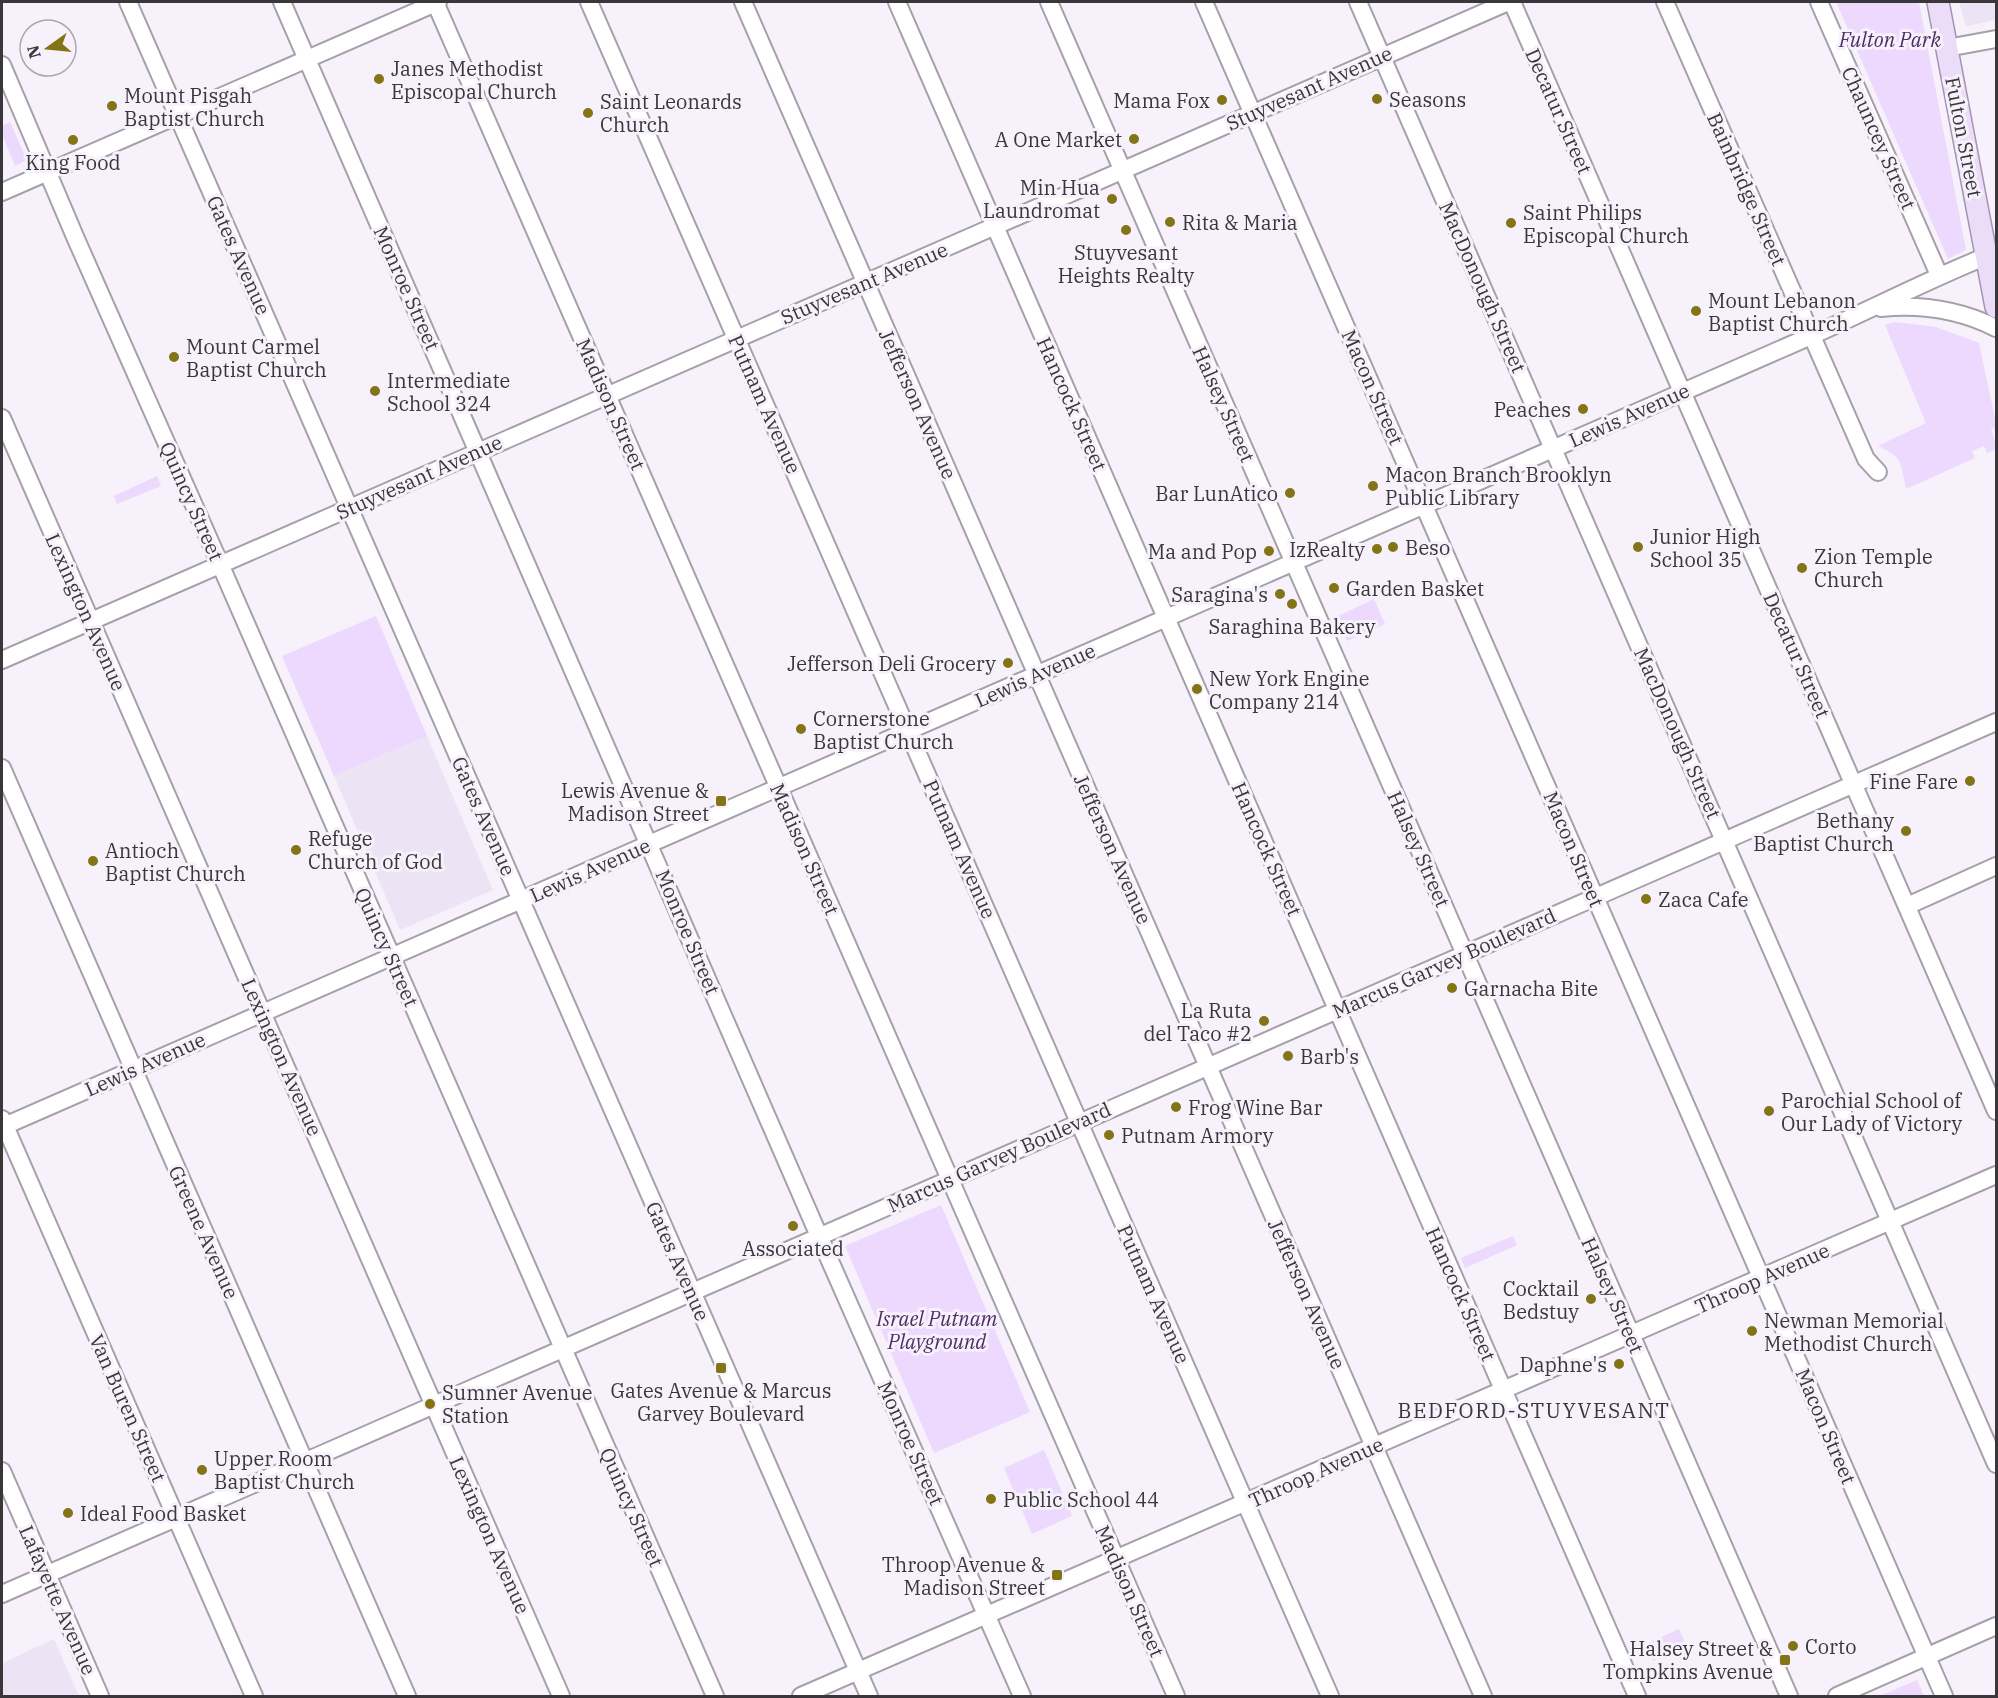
<svg xmlns="http://www.w3.org/2000/svg" width="1998" height="1698" font-family="'IBM Plex Serif',serif">
	<style>
		.built { fill: #ece4f4 }
		.green { fill: #ecd9fd }
		.lines { fill: none; stroke-linecap: round; stroke-linejoin: round }
		.minor-casing { stroke: #a5a0a9; stroke-width: 20 }
		.major-casing { stroke: #a494b2; stroke-width: 24 }
		.minor { stroke: #fff; stroke-width: 16 }
		.major { stroke: #ebddf8; stroke-width: 21 }
		.poi-dot { fill: #837416; stroke: #f6f1fb; stroke-width: 2 }
		.labels { text-anchor: middle; dominant-baseline: central; stroke-width: 6; stroke-linejoin: round; paint-order: stroke }
		.park-label { font-size: 20px; font-style: italic; fill: #4f2d67; stroke: #f6f1fb }
		.poi-label { font-size: 20px; fill: #39373a; stroke: #f6f1fb; text-anchor: start }
		.street-label { font-size: 20px; fill: #39373a; stroke: #f6f1fb }
		.neighbourhood-label { font-size: 21px; letter-spacing: 1.5px; fill: #39373a; stroke: #f6f1fb }
	</style>
	<rect width="100%" height="100%" fill="#f6f1fb"/>
	<!-- built -->
	<path class="built" d="M 1959,2 L 1996,2 L 1996,20 L 1966,26 Z
		M 427,736 L 493,890 L 400,930 L 334,776 Z
		M 54,1639 L 79,1696 L 2,1696 L 2,1663 Z"/>
	<!-- green -->
	<path class="green" d="M 1836,2 L 1919,2 L 1966,250 L 1948,259 Z
		M 10,122 L 27,160 L 15,166 L 2,134 L 2,126 Z
		M 1895,322 L 1936,327 L 1979,343 L 1996,423 L 1996,434 L 1994,428 L 1991,429 L 1996,444 L 1996,449 L 1987,453 L 1984,446 L 1972,451 L 1975,458 L 1906,489 C 1901,464 1903,457 1878,446 L 1926,423 L 1885,325 Z
		M 157,476 L 161,486 L 117,504 L 114,496 Z
		M 1374,599 L 1385,624 L 1347,641 L 1336,617 Z
		M 376,616 L 427,736 L 334,776 L 282,656 Z
		M 941,1205 L 1030,1412 L 934,1453 L 845,1246 Z
		M 1513,1236 L 1517,1245 L 1465,1268 L 1461,1258 Z
		M 1044,1450 L 1072,1516 L 1032,1534 L 1004,1468 Z
		M 1679,1629 L 1686,1645 L 1653,1661 L 1645,1644 Z
		M 1917,1680 L 1924,1696 L 1880,1696 Z"/>
	<g class="lines">
		<defs>
			<path id="minor" d="M 128,2 L 869,1696
				M 282,2 L 819,1236 L 1022,1696
				M 435,2 L 1176,1696
				M 589,2 L 1330,1696
				M 743,2 L 1483,1696
				M 897,2 L 1637,1696
				M 1049,2 L 1789,1696
				M 1204,2 L 1944,1696
				M 1358,2 L 1996,1464
				M 1512,2 L 1996,1111
				M 1665,2 L 1866,459 L 1878,472
				M 1819,2 L 1939,275
				M 1947,48 L 1996,39
				M 2,65 L 76,239 L 220,564 L 715,1696
				M 2,192 L 438,2
				M 1881,308 C 1922,304 1960,310 1996,328
				M 2,418 L 561,1696
				M 2,660 L 1508,2
				M 2,768 L 407,1696
				M 1907,906 L 1996,866
				M 2,1119 L 254,1696
				M 2,1127 L 1811,336 C 1870,310 1927,280 1987,256
				M 2,1471 L 100,1696
				M 2,1594 L 1996,722
				M 801,1696 L 1996,1175
				M 1837,1696 L 1996,1626"/>
			<path id="major" d="M 1938,2 L 1996,307"/>
		</defs>
		<!-- minor casing -->
		<use href="#minor" class="minor-casing"/>
		<!-- major casing -->
		<use href="#major" class="major-casing"/>
		<!-- minor -->
		<use href="#minor" class="minor"/>
		<!-- major -->
		<use href="#major" class="major"/>
	</g>
	<!-- markers -->
	<g class="poi-dot">
		<circle cx="379" cy="79" r="6"/>
		<circle cx="1377" cy="99" r="6"/>
		<circle cx="1222" cy="100" r="6"/>
		<circle cx="112" cy="106" r="6"/>
		<circle cx="588" cy="113" r="6"/>
		<circle cx="1134" cy="139" r="6"/>
		<circle cx="73" cy="140" r="6"/>
		<circle cx="1112" cy="199" r="6"/>
		<circle cx="1170" cy="222" r="6"/>
		<circle cx="1511" cy="223" r="6"/>
		<circle cx="1126" cy="230" r="6"/>
		<circle cx="1696" cy="311" r="6"/>
		<circle cx="174" cy="357" r="6"/>
		<circle cx="375" cy="391" r="6"/>
		<circle cx="1583" cy="409" r="6"/>
		<circle cx="1373" cy="486" r="6"/>
		<circle cx="1290" cy="493" r="6"/>
		<circle cx="1393" cy="547" r="6"/>
		<circle cx="1638" cy="547" r="6"/>
		<circle cx="1377" cy="549" r="6"/>
		<circle cx="1269" cy="551" r="6"/>
		<circle cx="1802" cy="568" r="6"/>
		<circle cx="1334" cy="588" r="6"/>
		<circle cx="1280" cy="594" r="6"/>
		<circle cx="1292" cy="604" r="6"/>
		<circle cx="1008" cy="663" r="6"/>
		<circle cx="1197" cy="689" r="6"/>
		<circle cx="801" cy="729" r="6"/>
		<circle cx="1970" cy="781" r="6"/>
		<rect x="715" y="795" width="12" height="12" rx="3"/>
		<circle cx="1906" cy="831" r="6"/>
		<circle cx="296" cy="850" r="6"/>
		<circle cx="93" cy="861" r="6"/>
		<circle cx="1646" cy="899" r="6"/>
		<circle cx="1452" cy="988" r="6"/>
		<circle cx="1264" cy="1021" r="6"/>
		<circle cx="1288" cy="1056" r="6"/>
		<circle cx="1176" cy="1107" r="6"/>
		<circle cx="1769" cy="1111" r="6"/>
		<circle cx="1109" cy="1135" r="6"/>
		<circle cx="793" cy="1226" r="6"/>
		<circle cx="1591" cy="1299" r="6"/>
		<circle cx="1752" cy="1331" r="6"/>
		<circle cx="1619" cy="1364" r="6"/>
		<rect x="715" y="1362" width="12" height="12" rx="3"/>
		<circle cx="430" cy="1404" r="6"/>
		<circle cx="202" cy="1470" r="6"/>
		<circle cx="991" cy="1499" r="6"/>
		<circle cx="68" cy="1513" r="6"/>
		<rect x="1051" y="1569" width="12" height="12" rx="3"/>
		<circle cx="1793" cy="1646" r="6"/>
		<rect x="1779" y="1654" width="12" height="12" rx="3"/>
	</g>
	<g class="labels">
		<!-- park labels -->
		<g class="park-label">
			<text x="1890" y="39">Fulton Park</text>
			<text x="937" y="1318">Israel Putnam<tspan x="937" dy="23">Playground</tspan></text>
		</g>
		<!-- poi labels -->
		<g class="poi-label">
			<text x="391" y="68">Janes Methodist<tspan x="391" dy="23">Episcopal Church</tspan></text>
			<text x="124" y="95">Mount Pisgah<tspan x="124" dy="23">Baptist Church</tspan></text>
			<text x="1389" y="99">Seasons</text>
			<text x="1210" y="100" text-anchor="end">Mama Fox</text>
			<text x="600" y="101">Saint Leonards<tspan x="600" dy="23">Church</tspan></text>
			<text x="1122" y="139" text-anchor="end">A One Market</text>
			<text x="73" y="162" text-anchor="middle">King Food</text>
			<text x="1100" y="187" text-anchor="end">Min Hua<tspan x="1100" dy="23">Laundromat</tspan></text>
			<text x="1523" y="212">Saint Philips<tspan x="1523" dy="23">Episcopal Church</tspan></text>
			<text x="1182" y="222">Rita &amp; Maria</text>
			<text x="1126" y="252" text-anchor="middle">Stuyvesant<tspan x="1126" dy="23">Heights Realty</tspan></text>
			<text x="1708" y="300">Mount Lebanon<tspan x="1708" dy="23">Baptist Church</tspan></text>
			<text x="186" y="346">Mount Carmel<tspan x="186" dy="23">Baptist Church</tspan></text>
			<text x="387" y="380">Intermediate<tspan x="387" dy="23">School 324</tspan></text>
			<text x="1571" y="409" text-anchor="end">Peaches</text>
			<text x="1385" y="474">Macon Branch Brooklyn<tspan x="1385" dy="23">Public Library</tspan></text>
			<text x="1278" y="493" text-anchor="end">Bar LunAtico</text>
			<text x="1650" y="536">Junior High<tspan x="1650" dy="23">School 35</tspan></text>
			<text x="1405" y="547">Beso</text>
			<text x="1365" y="549" text-anchor="end">IzRealty</text>
			<text x="1257" y="551" text-anchor="end">Ma and Pop</text>
			<text x="1814" y="556">Zion Temple<tspan x="1814" dy="23">Church</tspan></text>
			<text x="1346" y="588">Garden Basket</text>
			<text x="1268" y="594" text-anchor="end">Saragina's</text>
			<text x="1292" y="626" text-anchor="middle">Saraghina Bakery</text>
			<text x="996" y="663" text-anchor="end">Jefferson Deli Grocery</text>
			<text x="1209" y="678">New York Engine<tspan x="1209" dy="23">Company 214</tspan></text>
			<text x="813" y="718">Cornerstone<tspan x="813" dy="23">Baptist Church</tspan></text>
			<text x="1958" y="781" text-anchor="end">Fine Fare</text>
			<text x="709" y="790" text-anchor="end">Lewis Avenue &amp;<tspan x="709" dy="23">Madison Street</tspan></text>
			<text x="1894" y="820" text-anchor="end">Bethany<tspan x="1894" dy="23">Baptist Church</tspan></text>
			<text x="308" y="838">Refuge<tspan x="308" dy="23">Church of God</tspan></text>
			<text x="105" y="850">Antioch<tspan x="105" dy="23">Baptist Church</tspan></text>
			<text x="1658" y="899">Zaca Cafe</text>
			<text x="1464" y="988">Garnacha Bite</text>
			<text x="1252" y="1010" text-anchor="end">La Ruta<tspan x="1252" dy="23">del Taco #2</tspan></text>
			<text x="1300" y="1056">Barb's</text>
			<text x="1781" y="1100">Parochial School of<tspan x="1781" dy="23">Our Lady of Victory</tspan></text>
			<text x="1188" y="1107">Frog Wine Bar</text>
			<text x="1121" y="1135">Putnam Armory</text>
			<text x="793" y="1248" text-anchor="middle">Associated</text>
			<text x="1579" y="1288" text-anchor="end">Cocktail<tspan x="1579" dy="23">Bedstuy</tspan></text>
			<text x="1764" y="1320">Newman Memorial<tspan x="1764" dy="23">Methodist Church</tspan></text>
			<text x="1607" y="1364" text-anchor="end">Daphne's</text>
			<text x="721" y="1390" text-anchor="middle">Gates Avenue &amp; Marcus<tspan x="721" dy="23">Garvey Boulevard</tspan></text>
			<text x="442" y="1392">Sumner Avenue<tspan x="442" dy="23">Station</tspan></text>
			<text x="214" y="1458">Upper Room<tspan x="214" dy="23">Baptist Church</tspan></text>
			<text x="1003" y="1499">Public School 44</text>
			<text x="80" y="1513">Ideal Food Basket</text>
			<text x="1045" y="1564" text-anchor="end">Throop Avenue &amp;<tspan x="1045" dy="23">Madison Street</tspan></text>
			<text x="1805" y="1646">Corto</text>
			<text x="1773" y="1648" text-anchor="end">Halsey Street &amp;<tspan x="1773" dy="23">Tompkins Avenue</tspan></text>
		</g>
		<!-- street labels -->
		<g class="street-label">
			<text transform="translate(1309 88) rotate(-24)">Stuyvesant Avenue</text>
			<text transform="translate(1559 111) rotate(66)">Decatur Street</text>
			<text transform="translate(1964 137) rotate(79)">Fulton Street</text>
			<text transform="translate(1879 138) rotate(66)">Chauncey Street</text>
			<text transform="translate(1747 189) rotate(66)">Bainbridge Street</text>
			<text transform="translate(239 255) rotate(66)">Gates Avenue</text>
			<text transform="translate(864 283) rotate(-23)">Stuyvesant Avenue</text>
			<text transform="translate(1483 287) rotate(66)">MacDonough Street</text>
			<text transform="translate(407 288) rotate(66)">Monroe Street</text>
			<text transform="translate(1373 387) rotate(66)">Macon Street</text>
			<text transform="translate(611 404) rotate(66)">Madison Street</text>
			<text transform="translate(765 404) rotate(66)">Putnam Avenue</text>
			<text transform="translate(918 404) rotate(66)">Jefferson Avenue</text>
			<text transform="translate(1072 404) rotate(66)">Hancock Street</text>
			<text transform="translate(1224 404) rotate(66)">Halsey Street</text>
			<text transform="translate(1629 415) rotate(-24)">Lewis Avenue</text>
			<text transform="translate(419 477) rotate(-24)">Stuyvesant Avenue</text>
			<text transform="translate(192 501) rotate(66)">Quincy Street</text>
			<text transform="translate(86 612) rotate(66)">Lexington Avenue</text>
			<text transform="translate(1797 655) rotate(66)">Decatur Street</text>
			<text transform="translate(1035 675) rotate(-24)">Lewis Avenue</text>
			<text transform="translate(1678 733) rotate(66)">MacDonough Street</text>
			<text transform="translate(484 816) rotate(66)">Gates Avenue</text>
			<text transform="translate(805 849) rotate(66)">Madison Street</text>
			<text transform="translate(960 849) rotate(66)">Putnam Avenue</text>
			<text transform="translate(1113 849) rotate(66)">Jefferson Avenue</text>
			<text transform="translate(1267 849) rotate(66)">Hancock Street</text>
			<text transform="translate(1419 849) rotate(66)">Halsey Street</text>
			<text transform="translate(1574 849) rotate(67)">Macon Street</text>
			<text transform="translate(590 870) rotate(-24)">Lewis Avenue</text>
			<text transform="translate(688 932) rotate(67)">Monroe Street</text>
			<text transform="translate(387 947) rotate(66)">Quincy Street</text>
			<text transform="translate(1444 963) rotate(-24)">Marcus Garvey Boulevard</text>
			<text transform="translate(282 1057) rotate(66)">Lexington Avenue</text>
			<text transform="translate(145 1064) rotate(-24)">Lewis Avenue</text>
			<text transform="translate(999 1157) rotate(-24)">Marcus Garvey Boulevard</text>
			<text transform="translate(204 1232) rotate(66)">Greene Avenue</text>
			<text transform="translate(678 1261) rotate(66)">Gates Avenue</text>
			<text transform="translate(1762 1278) rotate(-24)">Throop Avenue</text>
			<text transform="translate(1154 1294) rotate(66)">Putnam Avenue</text>
			<text transform="translate(1307 1294) rotate(66)">Jefferson Avenue</text>
			<text transform="translate(1461 1294) rotate(66)">Hancock Street</text>
			<text transform="translate(1613 1295) rotate(66)">Halsey Street</text>
			<text transform="translate(128 1408) rotate(66)">Van Buren Street</text>
			<text transform="translate(1826 1426) rotate(67)">Macon Street</text>
			<text transform="translate(911 1443) rotate(66)">Monroe Street</text>
			<text transform="translate(1316 1472) rotate(-24)">Throop Avenue</text>
			<text transform="translate(632 1507) rotate(66)">Quincy Street</text>
			<text transform="translate(490 1535) rotate(66)">Lexington Avenue</text>
			<text transform="translate(1130 1591) rotate(66)">Madison Street</text>
			<text transform="translate(58 1600) rotate(66)">Lafayette Avenue</text>
		</g>
		<!-- neighbourhood labels -->
		<g class="neighbourhood-label">
			<text x="1534" y="1410">BEDFORD-STUYVESANT</text>
		</g>
	</g>
	<!-- border -->
	<rect width="1998" height="1698" fill="none" stroke="#39373a" stroke-width="6"/>
	<!-- north arrow -->
	<g transform="translate(48 48) rotate(255)"><circle r="28" fill="#f6f1fb" stroke="#aaa7ae" stroke-width="1.5"/>
	<path d="M0-4.5L10 22L0 15L-10 22Z" fill="#837416"/>
	<text y="-9" font-size="16" font-weight="bold" text-anchor="middle" fill="#39373a">N</text>
	</g>
</svg>
